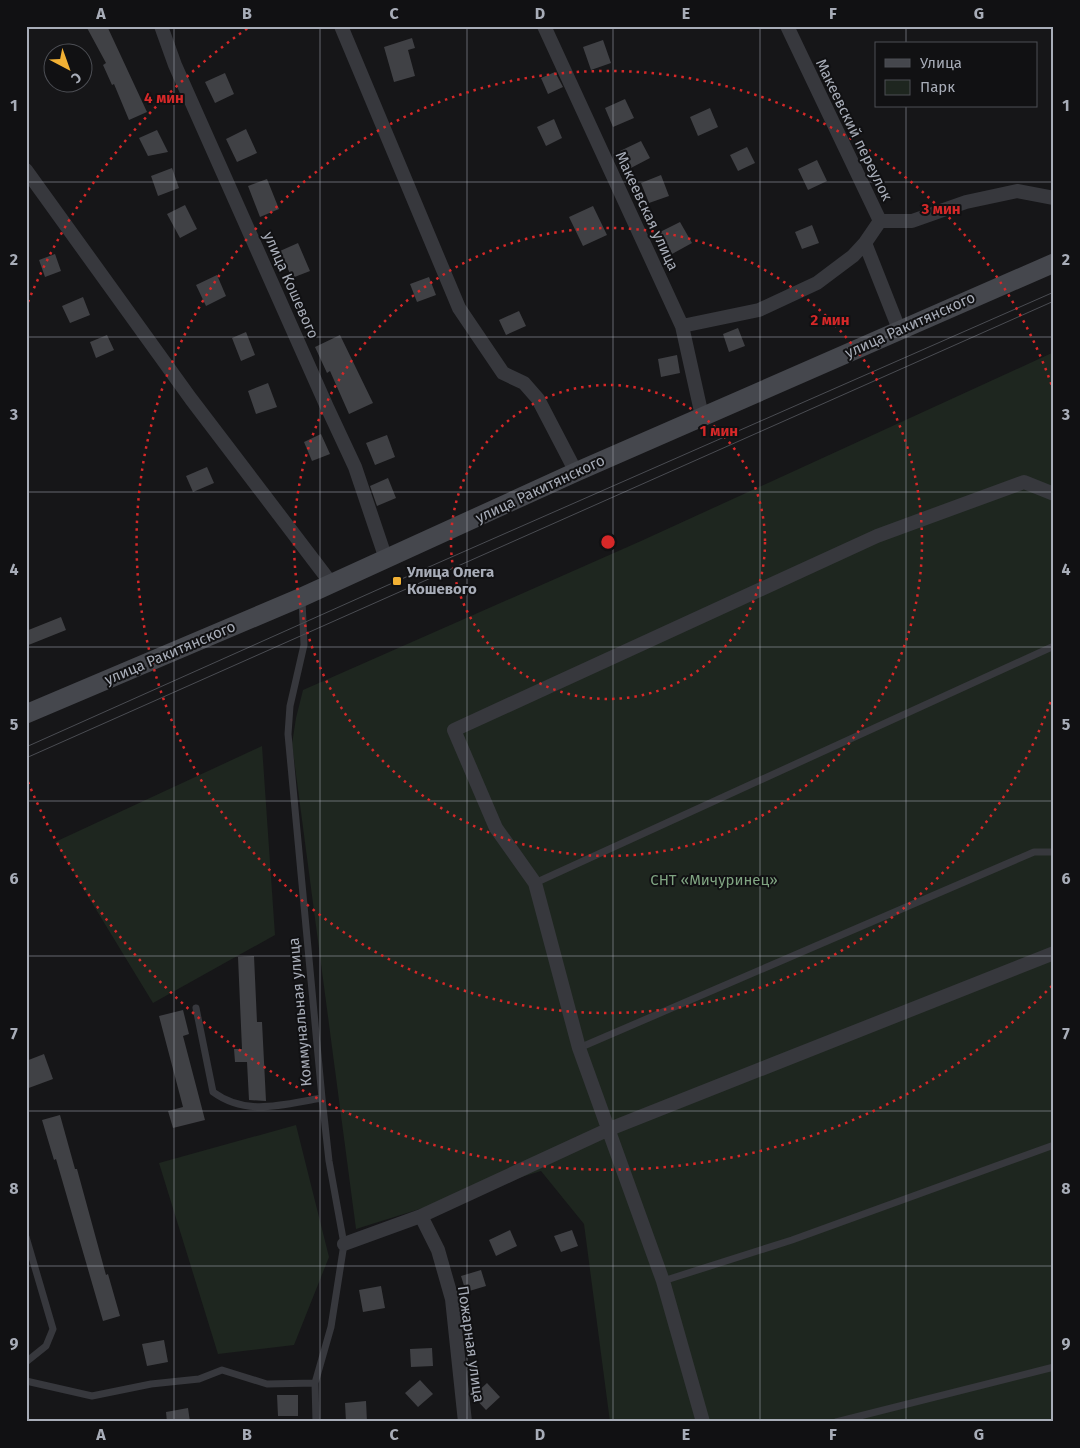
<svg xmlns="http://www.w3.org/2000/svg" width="1080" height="1448" font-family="'Fira Sans',sans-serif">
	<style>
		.green { fill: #1e261f }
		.building { fill: #404145 }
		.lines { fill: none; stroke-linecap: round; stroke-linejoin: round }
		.lane { stroke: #37383d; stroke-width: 7 }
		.street { stroke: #37383d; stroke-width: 14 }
		.secondary { stroke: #45474d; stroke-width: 19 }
		.tram { stroke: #4a4c52; stroke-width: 1 }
		.grid { fill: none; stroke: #a8adb8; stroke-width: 1; stroke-opacity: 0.55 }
		.ring { fill: none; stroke: #d62828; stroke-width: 2.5; stroke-dasharray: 2.5 5 }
		.poi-dot { fill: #f2b134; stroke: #111113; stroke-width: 2 }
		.labels { text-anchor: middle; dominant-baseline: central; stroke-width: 4; stroke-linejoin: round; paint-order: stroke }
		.street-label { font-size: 15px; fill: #a8adb8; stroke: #111113 }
		.poi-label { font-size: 15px; font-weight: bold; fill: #a8adb8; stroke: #111113; text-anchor: start }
		.park-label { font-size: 15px; fill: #7fa381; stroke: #111113 }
		.centre { fill: #d62828; stroke: #111113; stroke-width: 2.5 }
		.ring-label { font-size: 15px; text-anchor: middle; font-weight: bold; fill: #d62828; stroke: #111113; stroke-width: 4; stroke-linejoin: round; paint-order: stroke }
		.neatline { fill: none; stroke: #a8adb8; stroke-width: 2 }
		.grid-label { font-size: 16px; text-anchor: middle; font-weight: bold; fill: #a8adb8 }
	</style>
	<rect width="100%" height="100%" fill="#161618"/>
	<!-- green -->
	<path class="green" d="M 1054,352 L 1054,1422 L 610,1422 L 584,1224 L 541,1171 L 356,1229 L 292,744 L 296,718 L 303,690 L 641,541 Z
		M 262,746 L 275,935 L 153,1003 L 55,842 Z
		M 296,1125 L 329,1257 L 294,1345 L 218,1354 L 159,1163 Z"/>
	<!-- building -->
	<path class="building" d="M 86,26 L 107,26 L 147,112 L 129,120 L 114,84 L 112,85 L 103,65 L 106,63 Z
		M 412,38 L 415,48 L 408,50 L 415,76 L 394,82 L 384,47 Z
		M 603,40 L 611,63 L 591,70 L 583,47 Z
		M 555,72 L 563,87 L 548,94 L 541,78 Z
		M 225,73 L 234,94 L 215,103 L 205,82 Z
		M 625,99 L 634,118 L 613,127 L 605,108 Z
		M 710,108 L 718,127 L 698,136 L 690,117 Z
		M 554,119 L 562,138 L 546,146 L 537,127 Z
		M 246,129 L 257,153 L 237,162 L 226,139 Z
		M 157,130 L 168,152 L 148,156 L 139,138 Z
		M 641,141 L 650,158 L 629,169 L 620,151 Z
		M 747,147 L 755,163 L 738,171 L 730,155 Z
		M 817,160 L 827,181 L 808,190 L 798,169 Z
		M 172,168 L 179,188 L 158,196 L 151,176 Z
		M 661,175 L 669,196 L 649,203 L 641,183 Z
		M 267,179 L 279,209 L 260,217 L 248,186 Z
		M 185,205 L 197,229 L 180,238 L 167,214 Z
		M 593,206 L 607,235 L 583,246 L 569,217 Z
		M 680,222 L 692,243 L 672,254 L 660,232 Z
		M 812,225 L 819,243 L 802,249 L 795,232 Z
		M 298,243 L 310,271 L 292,278 L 280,251 Z
		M 55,254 L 61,271 L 45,277 L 39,260 Z
		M 217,275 L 226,296 L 206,306 L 196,285 Z
		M 429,277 L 436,295 L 417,302 L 410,284 Z
		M 83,297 L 90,315 L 70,323 L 62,306 Z
		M 519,311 L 526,326 L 506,335 L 499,320 Z
		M 738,328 L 745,346 L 729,352 L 723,334 Z
		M 246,332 L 255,355 L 241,361 L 232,338 Z
		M 107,335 L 114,350 L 96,358 L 90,342 Z
		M 340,335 L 373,403 L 349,414 L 330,371 L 327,373 L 315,347 Z
		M 677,355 L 680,373 L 661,377 L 658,359 Z
		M 268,383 L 277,407 L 256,414 L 248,391 Z
		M 321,434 L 330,454 L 312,461 L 304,442 Z
		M 387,435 L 395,457 L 375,465 L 366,443 Z
		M 207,467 L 214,483 L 193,492 L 186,476 Z
		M 388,478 L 396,498 L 377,506 L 370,486 Z
		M 61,617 L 66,630 L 26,646 L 26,631 Z
		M 254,956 L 257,1022 L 262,1022 L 266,1101 L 249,1100 L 247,1062 L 235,1062 L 234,1049 L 242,1049 L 238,957 Z
		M 183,1010 L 189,1034 L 183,1036 L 205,1120 L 173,1128 L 168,1111 L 183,1107 L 159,1016 Z
		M 44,1054 L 53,1079 L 26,1089 L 26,1061 Z
		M 60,1115 L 75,1169 L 77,1169 L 106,1275 L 108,1274 L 120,1316 L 103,1321 L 56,1159 L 54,1160 L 42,1120 Z
		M 510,1230 L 517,1246 L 496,1256 L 489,1240 Z
		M 572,1230 L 578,1246 L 561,1252 L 554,1236 Z
		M 481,1270 L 486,1286 L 466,1292 L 461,1276 Z
		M 381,1286 L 385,1308 L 363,1312 L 359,1290 Z
		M 164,1340 L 168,1362 L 147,1366 L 142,1344 Z
		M 432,1348 L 433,1366 L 411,1367 L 410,1349 Z
		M 420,1380 L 433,1394 L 418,1407 L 405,1393 Z
		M 487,1383 L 500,1397 L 486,1410 L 473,1396 Z
		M 277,1395 L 298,1395 L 298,1416 L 278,1416 Z
		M 366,1401 L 367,1422 L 346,1422 L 345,1403 Z
		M 188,1408 L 190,1422 L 167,1422 L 166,1412 Z"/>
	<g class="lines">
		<!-- lane -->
		<path class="lane" d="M 302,600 L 304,645 L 290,706 L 288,734 L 322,1098 L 329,1161 L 344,1244 L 331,1327 L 315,1383 L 316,1422
			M 535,883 L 1054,646
			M 196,1008 L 213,1092 C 247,1117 284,1104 322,1098
			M 579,1048 L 1034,852 L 1054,852
			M 26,1237 L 53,1329 L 46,1346 L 26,1362
			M 663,1281 L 792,1240 L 1054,1145
			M 26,1381 L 92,1396 L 151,1384 L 199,1379 L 222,1370 L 267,1384 L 315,1383
			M 836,1422 L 1054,1367"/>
		<!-- street -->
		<path class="street" d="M 161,26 L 175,65 L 327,407 L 355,467 L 386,559
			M 341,26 L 459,308 L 503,373 L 524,383 L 538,399 L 576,472
			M 544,26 L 682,326 L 702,416
			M 787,26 L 880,221 L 912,221 L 966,202 L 1017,191 L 1054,198
			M 26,170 L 191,399 L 331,583
			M 865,243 L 899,329
			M 682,326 L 759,310 L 817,283 L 853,256 L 865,243 L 880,221
			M 421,1216 L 438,1250 L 452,1299 L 465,1422
			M 344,1244 L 421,1216 L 607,1130 L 1054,953
			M 703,1422 L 663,1281 L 579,1048 L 535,883 L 496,828 L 454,730 L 877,536 L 1024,482 L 1054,494"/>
		<!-- secondary -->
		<path class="secondary" d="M 26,714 L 302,597 L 576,472 L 1054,263"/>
		<!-- tram -->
		<path class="tram" d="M 26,747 L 397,581 L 1054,292
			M 26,758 L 1054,301"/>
	</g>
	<!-- grid -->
	<path class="grid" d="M 174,26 L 174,1422M 320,26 L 320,1422M 467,26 L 467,1422M 613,26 L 613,1422M 760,26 L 760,1422M 906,26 L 906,44M 906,106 L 906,1422M 26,182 L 1054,182M 26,337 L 1054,337M 26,492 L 1054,492M 26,647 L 1054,647M 26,801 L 1054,801M 26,956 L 1054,956M 26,1111 L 1054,1111M 26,1266 L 1054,1266"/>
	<!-- distance rings -->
	<g class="ring">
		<circle cx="608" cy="542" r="157"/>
		<circle cx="608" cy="542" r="314"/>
		<path d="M1053 695A471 471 0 1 1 1053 389"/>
		<path d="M1052 986A628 628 0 0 1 28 782M28 302A628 628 0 0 1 248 28"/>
	</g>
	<!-- markers -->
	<rect class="poi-dot" x="392" y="576" width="10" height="10" rx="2.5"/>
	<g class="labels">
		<!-- street labels -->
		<g class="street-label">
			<text transform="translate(854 130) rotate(64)">Макеевский переулок</text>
			<text transform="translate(647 211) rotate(65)">Макеевская улица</text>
			<text transform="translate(291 285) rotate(66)">улица Кошевого</text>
			<text transform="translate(910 325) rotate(-24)">улица Ракитянского</text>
			<text transform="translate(540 489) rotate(-25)">улица Ракитянского</text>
			<text transform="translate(170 653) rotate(-23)">улица Ракитянского</text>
			<text transform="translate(300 1012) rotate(-95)">Коммунальная улица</text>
			<text transform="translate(471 1344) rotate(82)">Пожарная улица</text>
		</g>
		<!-- poi labels -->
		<g class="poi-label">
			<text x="407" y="572">Улица Олега<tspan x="407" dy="17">Кошевого</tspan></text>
		</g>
		<!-- park labels -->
		<g class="park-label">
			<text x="714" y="880">СНТ «Мичуринец»</text>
		</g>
	</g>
	<circle cx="608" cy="542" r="8" class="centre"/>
	<g class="ring-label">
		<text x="164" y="103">4 мин</text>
		<text x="941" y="214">3 мин</text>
		<text x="830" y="325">2 мин</text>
		<text x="719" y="436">1 мин</text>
	</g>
	<!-- border -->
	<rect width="1080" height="1448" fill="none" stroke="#111113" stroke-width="55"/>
	<!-- legend -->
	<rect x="875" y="42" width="162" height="65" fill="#111113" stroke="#4d4f55"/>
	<rect x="885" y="59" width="25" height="8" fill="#45474d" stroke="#4d4f55"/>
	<text x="920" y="68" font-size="15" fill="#a8adb8">Улица</text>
	<rect x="885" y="80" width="25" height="15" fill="#1e261f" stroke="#4d4f55"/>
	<text x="920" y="92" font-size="15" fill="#a8adb8">Парк</text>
	<!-- north arrow -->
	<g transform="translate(68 68) rotate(139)"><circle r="24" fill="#111113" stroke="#4d4f55"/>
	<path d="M0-4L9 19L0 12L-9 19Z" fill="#f2b134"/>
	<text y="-8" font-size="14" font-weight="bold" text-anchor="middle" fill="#a8adb8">С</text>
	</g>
	<rect x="28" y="28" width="1024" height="1392" class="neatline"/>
	<g class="grid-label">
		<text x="101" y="19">A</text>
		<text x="247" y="19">B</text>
		<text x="394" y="19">C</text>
		<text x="540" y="19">D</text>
		<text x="686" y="19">E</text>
		<text x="833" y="19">F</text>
		<text x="979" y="19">G</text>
		<text x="14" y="111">1</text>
		<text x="1066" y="111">1</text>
		<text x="14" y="265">2</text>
		<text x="1066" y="265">2</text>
		<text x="14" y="420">3</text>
		<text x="1066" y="420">3</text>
		<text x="14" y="575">4</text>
		<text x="1066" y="575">4</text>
		<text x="14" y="730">5</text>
		<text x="1066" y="730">5</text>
		<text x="14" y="884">6</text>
		<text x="1066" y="884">6</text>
		<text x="14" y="1039">7</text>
		<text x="1066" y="1039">7</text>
		<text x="14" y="1194">8</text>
		<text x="1066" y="1194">8</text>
		<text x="14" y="1349">9</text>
		<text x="1066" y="1349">9</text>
		<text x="101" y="1440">A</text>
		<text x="247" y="1440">B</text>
		<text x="394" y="1440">C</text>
		<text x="540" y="1440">D</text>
		<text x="686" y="1440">E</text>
		<text x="833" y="1440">F</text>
		<text x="979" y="1440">G</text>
	</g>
</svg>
